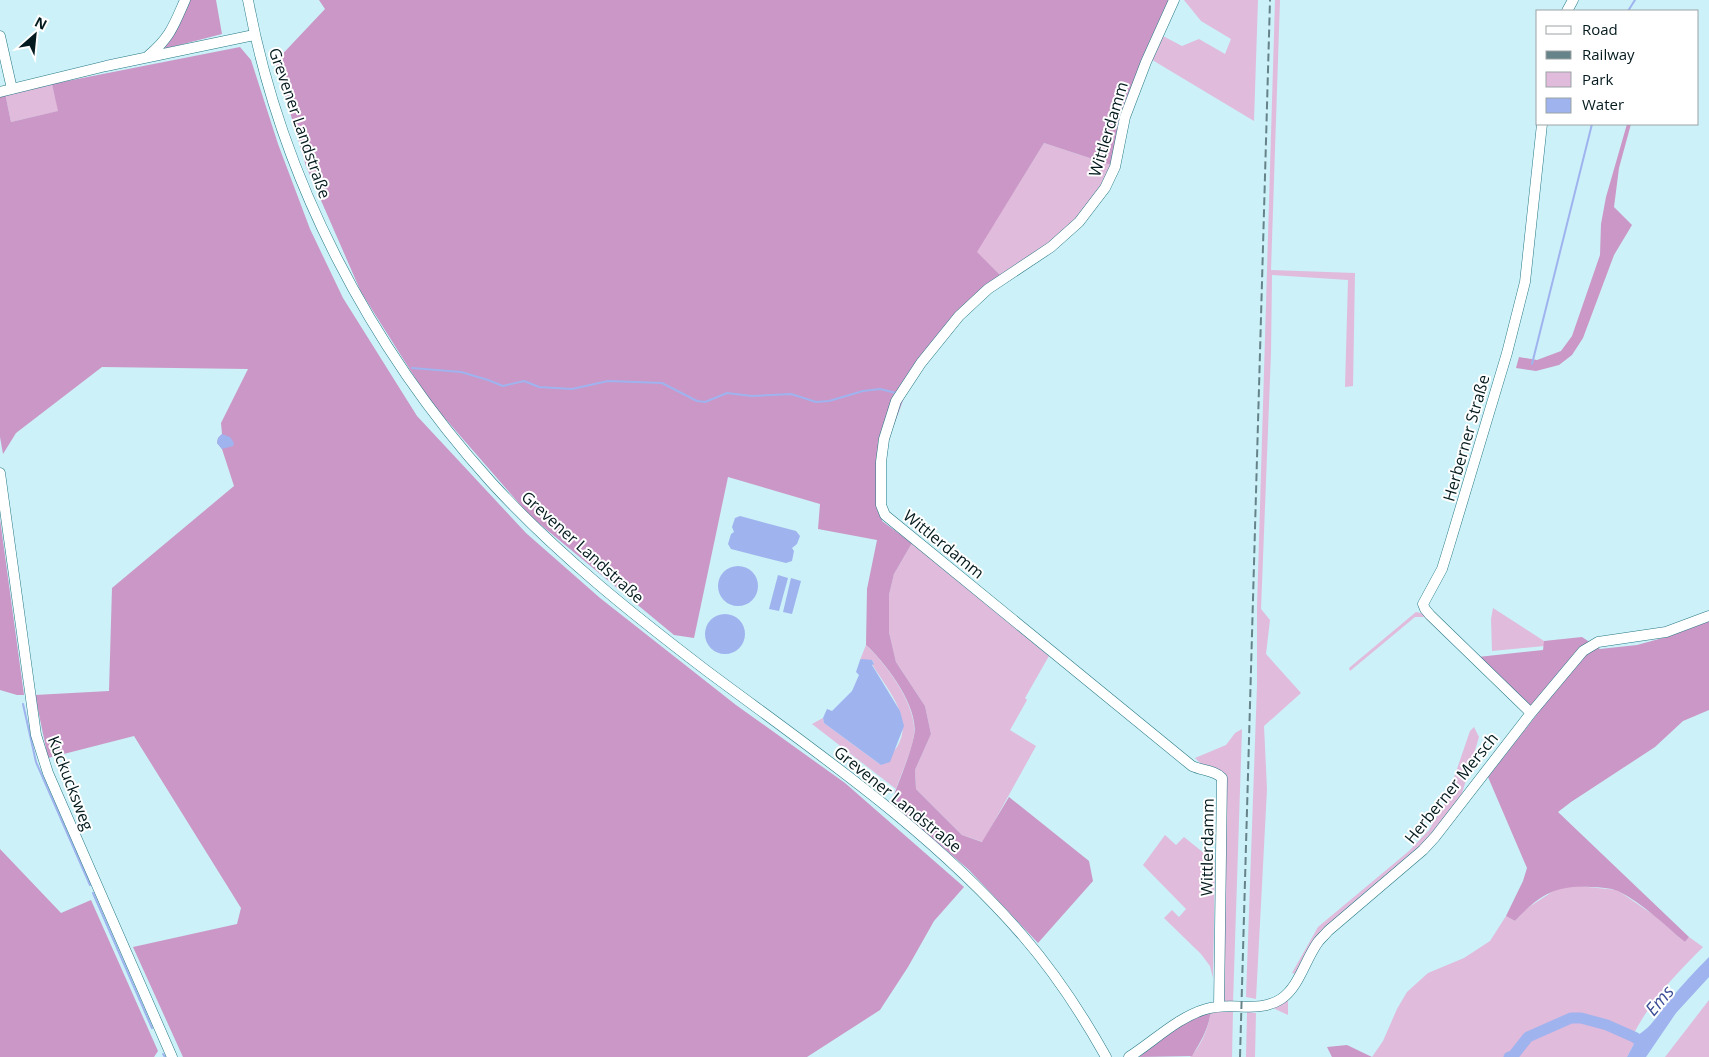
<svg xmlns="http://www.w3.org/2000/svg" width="1709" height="1057" font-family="'Open Sans',sans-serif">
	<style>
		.green { fill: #e0bbdc }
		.forest { fill: #cb97c6 }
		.water { fill: #9fb3ef }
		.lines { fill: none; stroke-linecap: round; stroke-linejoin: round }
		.stream { stroke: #9fb3ef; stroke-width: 2 }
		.river { stroke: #9fb3ef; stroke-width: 11 }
		.minor-casing { stroke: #257885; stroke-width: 11 }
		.minor { stroke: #fff; stroke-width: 10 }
		.rail { stroke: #668389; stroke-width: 2; stroke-dasharray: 8 4; stroke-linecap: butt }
		.labels { text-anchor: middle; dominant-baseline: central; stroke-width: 4; stroke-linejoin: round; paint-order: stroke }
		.street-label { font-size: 16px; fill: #041a1e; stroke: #fff }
		.water-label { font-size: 18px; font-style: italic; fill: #3c4f97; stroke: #fff }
	</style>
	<rect width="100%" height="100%" fill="#ccf1f8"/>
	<!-- green -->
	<path class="green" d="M 1184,0 L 1258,0 L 1254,121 L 1149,58 L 1161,35 L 1182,46 L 1199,39 L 1225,54 L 1231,39 L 1201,21 Z
		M 1275,0 L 1280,0 L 1271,270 L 1355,273 L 1353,386 L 1345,387 L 1348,280 L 1272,275 L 1271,353 L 1261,609 L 1270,620 L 1266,654 L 1301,693 L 1264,726 L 1267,789 L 1256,999 L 1246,997 L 1257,685 L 1257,608 Z
		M 52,84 L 59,111 L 11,122 L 5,93 Z
		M 1044,143 L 1117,167 L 1104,198 L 1079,228 L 1004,279 L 976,252 Z
		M 912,543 L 1049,656 L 1025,698 L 1027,700 L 1010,730 L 1036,746 L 983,842 L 962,835 L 916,789 L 915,770 L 931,734 L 925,706 L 896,662 L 889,632 L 889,595 L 894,574 Z
		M 1493,608 L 1544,641 L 1544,646 L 1492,651 L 1491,619 Z
		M 1416,612 L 1426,614 L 1456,647 L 1424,617 L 1415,617 L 1350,671 L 1349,668 Z
		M 866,645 C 886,664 917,705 914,734 C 913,748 901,774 896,789 L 812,724 L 823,718 L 824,723 L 881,765 C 886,759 893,753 897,747 C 915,718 886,688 872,664 L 874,663 L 872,660 L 860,660 Z
		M 1474,727 L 1479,737 L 1460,800 L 1432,835 L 1414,854 L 1321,933 L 1296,974 L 1292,973 L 1318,927 L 1409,851 L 1429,830 L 1446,801 L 1470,731 Z
		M 1242,729 L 1233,1003 L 1226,1002 L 1222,999 L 1227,778 C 1219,766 1216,771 1205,767 C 1202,765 1198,761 1195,758 L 1226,745 L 1235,733 Z
		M 1165,835 L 1176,845 L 1184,837 L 1215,862 L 1213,978 L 1210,966 L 1201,954 L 1164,918 L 1172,910 L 1179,917 L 1186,909 L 1143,865 Z
		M 1578,886 L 1617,890 L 1655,916 L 1685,942 L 1689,937 L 1703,947 C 1675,975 1650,1001 1632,1037 L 1635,1042 L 1627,1057 L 1372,1057 L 1383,1041 L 1397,1009 L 1407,992 L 1428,973 L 1464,958 L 1490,941 L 1506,916 L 1515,921 L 1526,909 L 1558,888 Z
		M 1288,999 L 1288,1015 L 1273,1008 Z
		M 1709,1000 L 1709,1057 L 1665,1057 Z
		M 1211,1010 L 1223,1012 L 1233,1011 L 1232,1057 L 1190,1057 C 1202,1045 1209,1027 1211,1010 Z
		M 1247,1012 L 1256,1013 L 1255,1057 L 1246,1057 Z"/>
	<!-- forest -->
	<path class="forest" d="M 190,0 L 216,0 L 222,34 L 164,49 L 173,36 Z
		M 319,0 L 1175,0 L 1128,119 L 1117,167 L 1044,143 L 977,252 L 1004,279 L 965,313 L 909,384 L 890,436 L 883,465 L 882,521 L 912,543 L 894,574 L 889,595 L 889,632 L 896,662 L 925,706 L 931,734 L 915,770 L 916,789 L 962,835 L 982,842 L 1009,797 L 1089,861 L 1093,881 L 1038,943 L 969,870 L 891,803 C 898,783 910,756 914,736 C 920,708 886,663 866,645 L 867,589 L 877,540 L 818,529 L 820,504 L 728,477 L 694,638 L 674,635 L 530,516 L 429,400 L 361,292 L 306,166 L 275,62 L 325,9 Z
		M 240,47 L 251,60 L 278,144 L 310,229 L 343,298 L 417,416 L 526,533 L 600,598 L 736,705 L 845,783 L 964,887 L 934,921 L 908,967 L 880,1010 L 807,1057 L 183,1057 L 133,947 L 237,924 L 241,908 L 134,736 L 48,758 L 35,695 L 109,691 L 112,588 L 234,486 L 222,449 L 217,443 L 218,438 L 222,434 L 221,423 L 248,369 L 102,367 L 16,433 L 3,454 L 0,437 L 0,94 L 5,93 L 11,122 L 58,111 L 52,84 Z
		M 1627,124 L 1631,124 L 1619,168 L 1614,207 L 1632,225 L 1614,255 L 1583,338 L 1572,355 L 1559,365 L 1536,371 L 1516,368 L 1519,357 L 1537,360 L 1561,351 L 1572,336 L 1600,255 L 1601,224 L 1606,197 Z
		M 0,519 L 24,695 L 17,695 L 0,690 Z
		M 1709,620 L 1709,710 L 1683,721 L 1655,747 L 1571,802 L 1558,812 L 1689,937 L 1685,942 C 1664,925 1643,903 1618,891 C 1610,888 1600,887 1591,887 C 1555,885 1539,895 1515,921 L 1506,916 L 1523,881 L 1527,868 L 1488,777 L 1538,713 L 1478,657 L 1543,650 L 1544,641 L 1582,637 L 1600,649 L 1637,645 L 1670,636 Z
		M 0,849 L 61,913 L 91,900 L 158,1051 L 154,1057 L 0,1057 Z
		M 1211,1010 C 1209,1028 1201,1041 1192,1056 L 1139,1057 L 1178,1026 Z
		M 1347,1045 L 1372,1057 L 1332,1057 L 1327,1047 Z"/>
	<!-- water -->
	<path class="water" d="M 222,434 L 230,437 L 234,443 L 233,446 L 222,449 L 217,443 L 218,438 Z
		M 740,516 L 796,531 L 800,536 L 797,544 L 792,548 L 794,551 L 792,561 L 786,563 L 731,549 L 728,544 L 731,534 L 734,532 L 732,527 L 735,518 Z
		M718 586a20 20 0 1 1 40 0a20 20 0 1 1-40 0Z
		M 778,575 L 788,578 L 779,611 L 769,609 Z
		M 791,578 L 801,581 L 792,614 L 783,612 Z
		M705 634a20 20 0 1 1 40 0a20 20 0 1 1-40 0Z
		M 862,659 L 872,660 L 874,664 L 872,665 L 900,711 L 904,726 L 890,762 L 881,765 L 824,723 L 823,718 L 827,709 L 832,711 L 852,691 L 859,675 L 856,672 L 860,660 Z
		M 1709,957 L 1709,977 L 1676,1013 L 1646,1057 L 1627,1057 L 1635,1042 L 1634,1037 C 1651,1029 1658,1014 1669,1001 C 1682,985 1695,971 1709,957 Z"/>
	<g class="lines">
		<!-- stream -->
		<path class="stream" d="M 1628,11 L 1635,0
			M 1532,364 L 1592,124
			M 412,368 L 461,372 L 488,380 L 503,386 L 524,381 L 539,387 L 572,389 L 608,381 L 662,383 L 697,401 L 705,402 L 727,393 L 752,396 L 791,394 L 816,402 L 829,401 L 863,391 L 880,389 L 896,393
			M 23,704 L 36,762 L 90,885
			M 93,893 L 152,1028
			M 163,1054 L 165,1057"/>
		<!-- river -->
		<path class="river" d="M 1509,1057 L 1513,1056 L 1528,1037 L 1571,1018 L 1581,1018 L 1607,1025 L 1634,1037 L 1645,1044"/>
		<defs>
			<path id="minor" d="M 248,0 C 281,178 370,348 491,482 C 556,553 631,613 707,671 C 817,753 932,831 1023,936 C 1055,973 1082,1014 1106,1057
				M 1174,0 L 1146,62 L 1125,117 L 1115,167 L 1105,188 L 1079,222 L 1051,247 L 988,289 L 959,316 L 921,363 L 896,401 L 884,439 L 881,462 L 881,505 L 885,515 L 1192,766 C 1203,771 1214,770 1222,778 L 1219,1006
				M 1567,11 L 1573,0
				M 0,36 L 12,89
				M 148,56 C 170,38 174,25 185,0
				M 0,92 L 106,66 L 254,35
				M 0,473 L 36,735 L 48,773 L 172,1057
				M 1531,713 L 1430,615 L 1425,609 L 1423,604 L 1442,569 L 1450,543 L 1507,353 L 1525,282 L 1542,124
				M 1129,1057 C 1154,1041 1178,1017 1206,1009 C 1231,1001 1258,1014 1281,999 C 1299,987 1305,960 1318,942 C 1321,938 1325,935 1328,931 L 1423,850 L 1435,837 L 1531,713 L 1583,651 L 1598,642 L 1666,632 L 1709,616"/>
		</defs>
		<!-- minor casing -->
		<use href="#minor" class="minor-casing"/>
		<!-- minor -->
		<use href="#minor" class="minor"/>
		<!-- rail -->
		<path class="rail" d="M 1240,1057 L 1270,0"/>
	</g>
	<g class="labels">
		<!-- street labels -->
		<g class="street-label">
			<text transform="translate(300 123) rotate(71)">Grevener Landstraße</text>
			<text transform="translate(1108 129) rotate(-73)">Wittlerdamm</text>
			<text transform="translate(1466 438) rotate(-74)">Herberner Straße</text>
			<text transform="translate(944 544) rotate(39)">Wittlerdamm</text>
			<text transform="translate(583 547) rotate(42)">Grevener Landstraße</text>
			<text transform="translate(71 783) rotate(69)">Kuckucksweg</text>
			<text transform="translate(1451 788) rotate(-51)">Herberner Mersch</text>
			<text transform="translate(898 799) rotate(39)">Grevener Landstraße</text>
			<text transform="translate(1207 847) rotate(-89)">Wittlerdamm</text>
		</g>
		<!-- water labels -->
		<g class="water-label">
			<text transform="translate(1659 1000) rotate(-50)">Ems</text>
		</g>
	</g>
	<!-- legend -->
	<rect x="1536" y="10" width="162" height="115" fill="#ffffff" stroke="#9ba3a5"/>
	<rect x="1546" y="26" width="25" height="8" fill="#ffffff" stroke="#9ba3a5"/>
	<text x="1582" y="35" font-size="15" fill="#041a1e">Road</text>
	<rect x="1546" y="51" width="25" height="8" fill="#668389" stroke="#9ba3a5"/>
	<text x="1582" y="60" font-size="15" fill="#041a1e">Railway</text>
	<rect x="1546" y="72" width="25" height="15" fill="#e0bbdc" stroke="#9ba3a5"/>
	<text x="1582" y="85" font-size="15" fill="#041a1e">Park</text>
	<rect x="1546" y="98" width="25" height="15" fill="#9fb3ef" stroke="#9ba3a5"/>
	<text x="1582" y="110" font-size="15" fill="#041a1e">Water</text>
	<!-- north arrow -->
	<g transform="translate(35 35) rotate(27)" stroke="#ffffff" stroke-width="4" paint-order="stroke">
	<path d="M0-4L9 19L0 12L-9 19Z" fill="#041a1e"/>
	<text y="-8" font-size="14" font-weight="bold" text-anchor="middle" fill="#041a1e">N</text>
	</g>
</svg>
